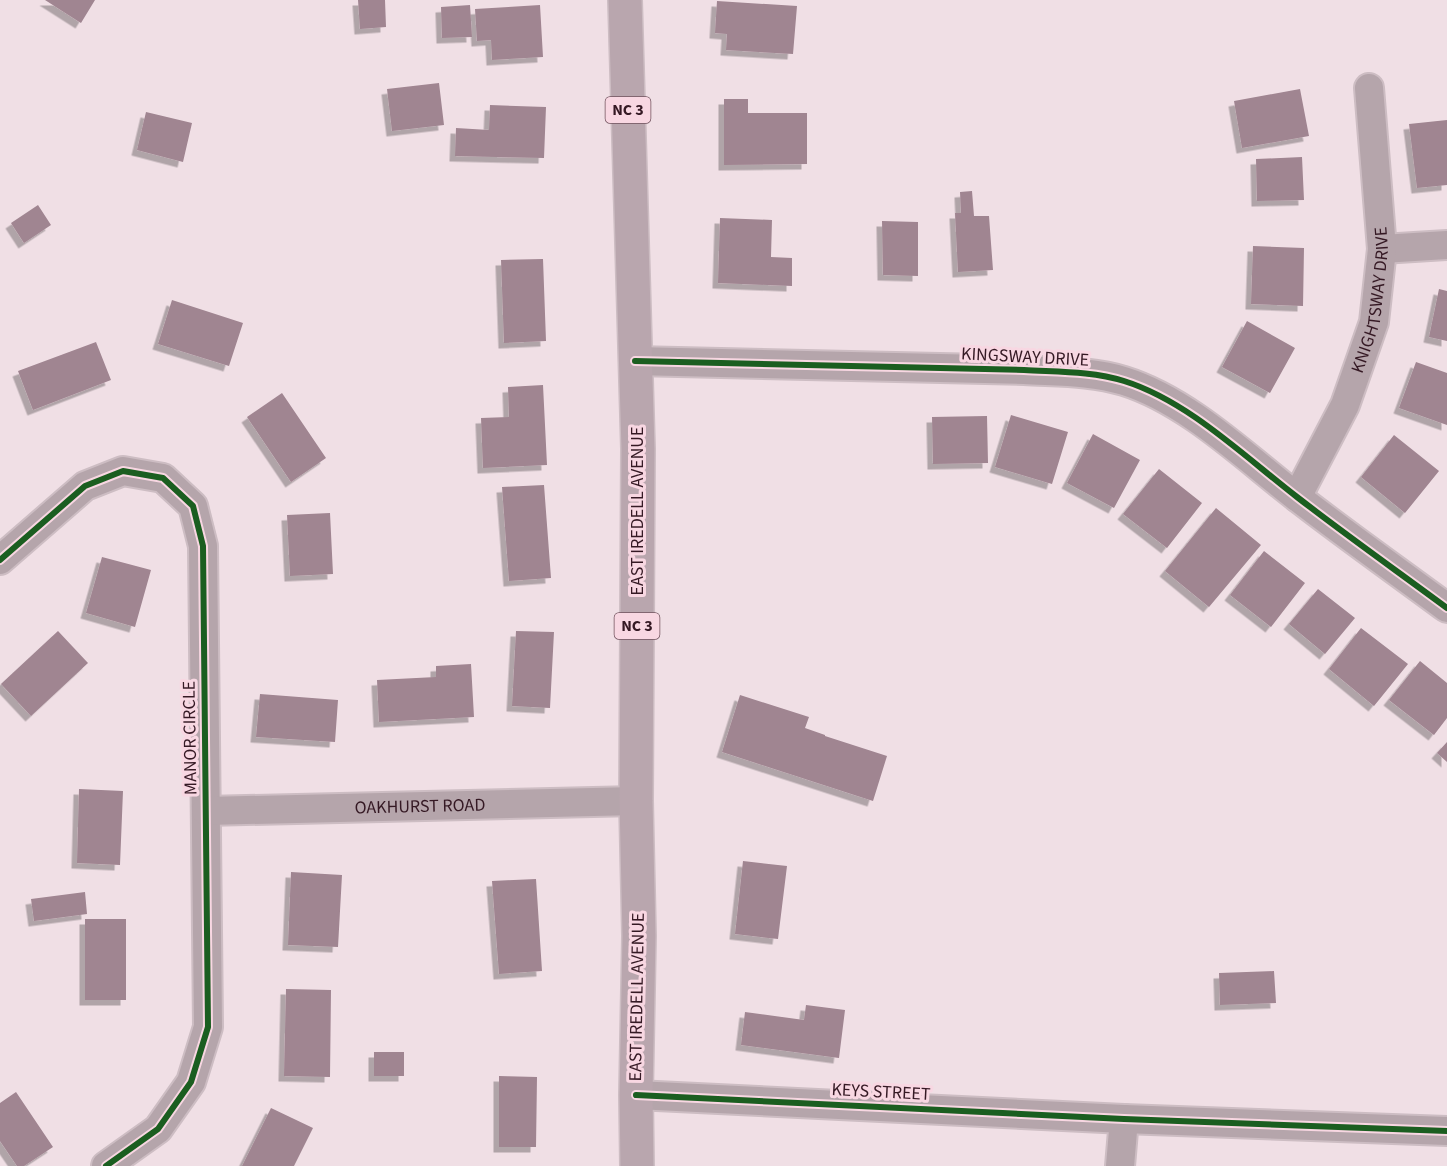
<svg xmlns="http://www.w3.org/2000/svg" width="1447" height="1166" font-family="'Source Sans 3',sans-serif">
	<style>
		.building { fill: #a08591; filter: url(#shadow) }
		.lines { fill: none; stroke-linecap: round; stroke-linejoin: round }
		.street-casing { stroke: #cdbdc3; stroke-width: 32 }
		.primary-casing { stroke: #cdbdc3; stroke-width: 36 }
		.street { stroke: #b5a5ab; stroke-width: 28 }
		.primary { stroke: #b9a6ae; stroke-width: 33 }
		.cycleway-casing { stroke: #f8d7e2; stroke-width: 10 }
		.cycleway { stroke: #1b5e20; stroke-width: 6 }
		.labels { text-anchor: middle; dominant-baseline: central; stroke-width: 6; stroke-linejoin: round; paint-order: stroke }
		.shield { fill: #f8d7e2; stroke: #70525d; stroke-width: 1.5 }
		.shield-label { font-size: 16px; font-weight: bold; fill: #351924 }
		.street-label { font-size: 18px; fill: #351924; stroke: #f8d7e2 }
	</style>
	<defs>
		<filter id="shadow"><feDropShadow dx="-5.5" dy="5.5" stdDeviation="0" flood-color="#0004"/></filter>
	</defs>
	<rect width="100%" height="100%" fill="#f0dfe5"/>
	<!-- building -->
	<path class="building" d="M 45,0 L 95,0 L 81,23 Z
		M 358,0 L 385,0 L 386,27 L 360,29 Z
		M 717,1 L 797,6 L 793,54 L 726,50 L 727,34 L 715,33 Z
		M 470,5 L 472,37 L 442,38 L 441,7 Z
		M 540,5 L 543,57 L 492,60 L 491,40 L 477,41 L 475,9 Z
		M 439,83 L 444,125 L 392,131 L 387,89 Z
		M 1300,89 L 1309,136 L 1242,148 L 1234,101 Z
		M 724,99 L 748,99 L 748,113 L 807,113 L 807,164 L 724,165 Z
		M 490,105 L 546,107 L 544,158 L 455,156 L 456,128 L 489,130 Z
		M 146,112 L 192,123 L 183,162 L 137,150 Z
		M 1447,120 L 1447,185 L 1417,188 L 1409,124 Z
		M 1302,157 L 1304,200 L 1257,201 L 1256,159 Z
		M 972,191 L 974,216 L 989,216 L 993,270 L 958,272 L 955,213 L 961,213 L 960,192 Z
		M 38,205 L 51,225 L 24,243 L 11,223 Z
		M 720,218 L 772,220 L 771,257 L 792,258 L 792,286 L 718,283 Z
		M 882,221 L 918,222 L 918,276 L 883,275 Z
		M 1253,246 L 1304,248 L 1303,306 L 1251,304 Z
		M 543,259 L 546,341 L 504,343 L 501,260 Z
		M 1439,289 L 1447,291 L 1447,341 L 1429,337 Z
		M 172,300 L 243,323 L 229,366 L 158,344 Z
		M 1247,321 L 1295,348 L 1270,393 L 1222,367 Z
		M 96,342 L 111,380 L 33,410 L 18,371 Z
		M 1416,362 L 1447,373 L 1447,425 L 1399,408 Z
		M 543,385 L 547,465 L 483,468 L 481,418 L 509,417 L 508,387 Z
		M 282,393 L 326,458 L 291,482 L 247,417 Z
		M 1011,415 L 1068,432 L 1052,484 L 995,467 Z
		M 987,416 L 988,463 L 933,464 L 932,417 Z
		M 1093,434 L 1140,460 L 1114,508 L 1067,483 Z
		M 1394,435 L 1439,471 L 1405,513 L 1361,477 Z
		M 1159,469 L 1202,503 L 1167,548 L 1123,514 Z
		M 544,485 L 551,578 L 509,581 L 502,487 Z
		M 1216,508 L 1261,545 L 1209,607 L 1165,571 Z
		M 330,513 L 333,574 L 290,576 L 287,515 Z
		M 1264,551 L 1305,583 L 1271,627 L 1230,595 Z
		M 102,557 L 151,570 L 135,627 L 86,613 Z
		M 1318,589 L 1355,618 L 1325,654 L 1289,624 Z
		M 1361,628 L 1408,664 L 1374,706 L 1329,669 Z
		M 58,631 L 88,663 L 31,716 L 1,684 Z
		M 516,631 L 554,632 L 550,708 L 512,706 Z
		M 1420,661 L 1447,683 L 1447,718 L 1434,735 L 1389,700 Z
		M 471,664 L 474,717 L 379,722 L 377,680 L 436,677 L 436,666 Z
		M 260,694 L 338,700 L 335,742 L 256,737 Z
		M 740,695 L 809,717 L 805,728 L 825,735 L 825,736 L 887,756 L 873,801 L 722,752 Z
		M 1447,742 L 1447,762 L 1437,753 Z
		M 79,789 L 123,791 L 120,865 L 77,863 Z
		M 743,861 L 787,866 L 778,939 L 735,934 Z
		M 291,872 L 342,875 L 338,947 L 288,945 Z
		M 536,879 L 542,971 L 499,974 L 492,881 Z
		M 85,892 L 87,914 L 34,921 L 31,899 Z
		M 85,919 L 126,919 L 126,1000 L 85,1000 Z
		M 1274,971 L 1276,1003 L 1220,1005 L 1219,973 Z
		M 286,989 L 331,990 L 330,1077 L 284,1076 Z
		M 806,1005 L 845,1010 L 839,1058 L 741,1045 L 745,1012 L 804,1020 Z
		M 374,1052 L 404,1052 L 404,1076 L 374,1076 Z
		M 499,1076 L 537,1077 L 536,1147 L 499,1147 Z
		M 16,1092 L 53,1147 L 24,1166 L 17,1166 L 0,1141 L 0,1103 Z
		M 271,1108 L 313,1128 L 294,1166 L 242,1166 Z"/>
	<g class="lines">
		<defs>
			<g id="street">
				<path d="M 1382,249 L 1447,245"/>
				<path d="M 635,361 L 1024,370 C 1057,372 1092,371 1124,381 C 1188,401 1245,457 1297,497 C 1346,535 1397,571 1447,608"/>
				<path id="s1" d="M 1297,497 L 1345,405 L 1374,322 L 1382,249 L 1369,88"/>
				<path d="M 0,560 L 85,486 L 123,471 L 163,478 L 193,506 L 203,546 L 208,1027 L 191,1082 L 158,1129 L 106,1166"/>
				<path id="s2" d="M 206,811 L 636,801"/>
				<path d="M 636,1095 L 1124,1119 L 1447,1131"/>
				<path d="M 1120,1166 L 1124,1119"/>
			</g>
			<path id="primary" d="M 625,0 L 638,449 L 636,801 L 639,936 L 636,1095 L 637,1166"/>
		</defs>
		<!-- street casing -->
		<use href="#street" class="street-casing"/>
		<!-- primary casing -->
		<use href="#primary" class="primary-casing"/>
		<!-- street -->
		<use href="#street" class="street"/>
		<!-- primary -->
		<use href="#primary" class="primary"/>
		<defs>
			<path id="cycleway" d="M 635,361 L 1024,370 C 1057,372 1092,371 1124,381 C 1188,401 1245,457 1297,497 C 1346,535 1397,571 1447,608
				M 0,560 L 85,486 L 123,471 L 163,478 L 193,506 L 203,546 L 208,1027 L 191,1082 L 158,1129 L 106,1166
				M 636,1095 L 1124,1119 L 1447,1131"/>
		</defs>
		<!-- cycleway casing -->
		<use href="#cycleway" class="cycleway-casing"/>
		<!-- cycleway -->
		<use href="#cycleway" class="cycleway"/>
	</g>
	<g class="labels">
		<!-- shield labels -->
		<g class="shield">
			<rect x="605.5" y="97" width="45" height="26" rx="4.5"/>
			<rect x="614.5" y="613" width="45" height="26" rx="4.5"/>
		</g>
		<g class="shield-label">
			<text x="628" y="110">NC 3</text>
			<text x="637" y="626">NC 3</text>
		</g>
		<!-- street labels -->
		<g class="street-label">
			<text stroke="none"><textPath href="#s1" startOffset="213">KNIGHTSWAY DRIVE</textPath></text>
			<text transform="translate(1025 357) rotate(3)">KINGSWAY DRIVE</text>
			<text transform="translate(637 511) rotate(-90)">EAST IREDELL AVENUE</text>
			<text transform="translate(190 738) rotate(-91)">MANOR CIRCLE</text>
			<text stroke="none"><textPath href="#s2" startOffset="214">OAKHURST ROAD</textPath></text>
			<text transform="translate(637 997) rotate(-89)">EAST IREDELL AVENUE</text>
			<text transform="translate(881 1092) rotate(3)">KEYS STREET</text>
		</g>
	</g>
</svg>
